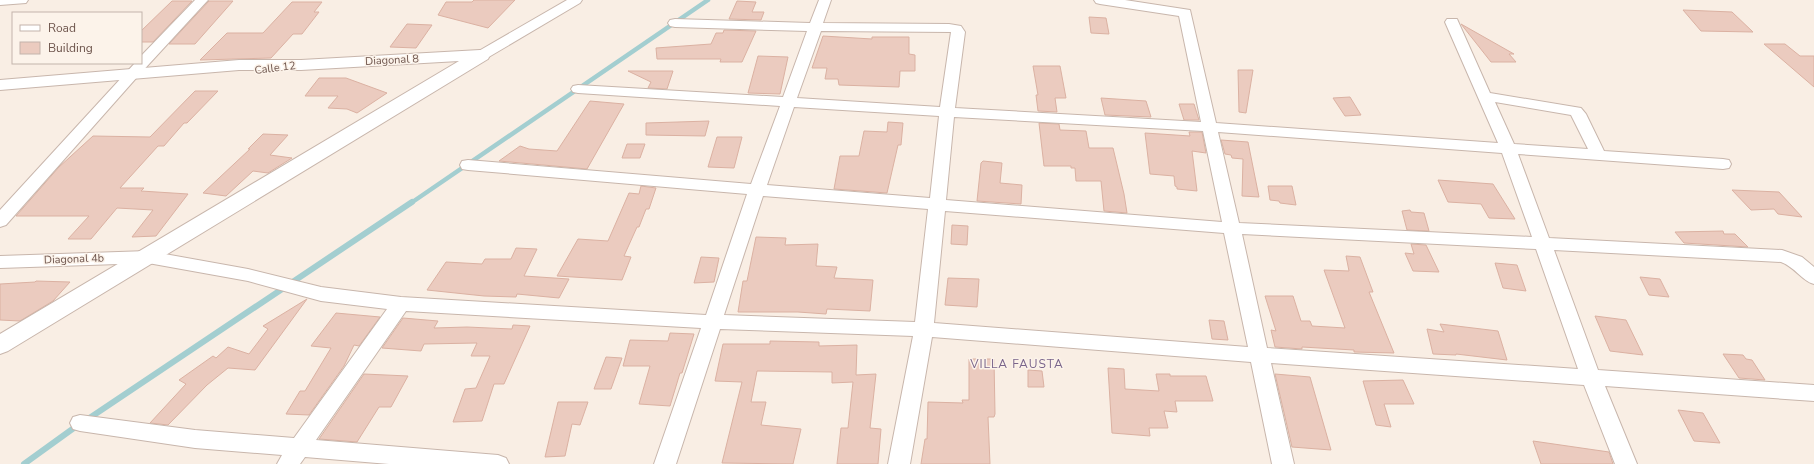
<svg xmlns="http://www.w3.org/2000/svg" width="1814" height="464" font-family="'Nunito Sans',sans-serif">
	<style>
		.lines { fill: none; stroke-linecap: round; stroke-linejoin: round }
		.stream-far1 { stroke: #a3ced0; stroke-width: 4.5 }
		.stream { stroke: #a3ced0; stroke-width: 6 }
		.building { fill: #ebcbbf; stroke: #dbb1a2 }
		.minor-casing { stroke: #c8b6ac; stroke-width: 2 }
		.tertiary-casing { stroke: #c8b6ac; stroke-width: 2 }
		.minor { fill: #fff; fill-rule: evenodd }
		.tertiary { fill: #fff; fill-rule: evenodd }
		.labels { text-anchor: middle; dominant-baseline: central; stroke-width: 3; stroke-linejoin: round; paint-order: stroke }
		.street-label { font-size: 11px; fill: #6e554d; stroke: #fcf3ea }
		.neighbourhood-label { font-size: 12px; letter-spacing: 1px; fill: #7a658b; stroke: #fcf3ea }
	</style>
	<rect width="100%" height="100%" fill="#f9eee4"/>
	<g class="lines">
		<!-- stream-far1 -->
		<path class="stream-far1" d="M 411,203 L 708,0"/>
		<!-- stream -->
		<path class="stream" d="M 85,421 L 412,202
			M 24,464 L 78,425"/>
	</g>
	<!-- building -->
	<path class="building" d="M 474,0 L 515,0 L 488,28 L 438,15 L 446,2 L 472,2 Z
		M 172,1 L 192,1 L 153,42 L 141,42 L 141,31 Z
		M 209,1 L 233,1 L 195,44 L 169,44 Z
		M 737,1 L 756,2 L 752,12 L 764,12 L 761,20 L 729,19 Z
		M 292,2 L 322,2 L 314,12 L 319,12 L 302,34 L 293,34 L 271,58 L 200,60 L 227,33 L 263,33 Z
		M 1683,10 L 1732,12 L 1753,32 L 1701,31 Z
		M 1089,17 L 1106,18 L 1109,34 L 1091,33 Z
		M 407,24 L 432,25 L 416,48 L 390,47 Z
		M 1461,24 L 1514,54 L 1509,54 L 1516,62 L 1491,62 Z
		M 724,30 L 756,31 L 742,62 L 720,62 L 721,59 L 657,59 L 656,48 L 711,44 L 716,33 L 723,33 Z
		M 823,36 L 872,39 L 872,37 L 909,37 L 909,54 L 915,55 L 915,71 L 900,71 L 899,87 L 839,85 L 838,79 L 825,79 L 827,68 L 812,68 Z
		M 1764,44 L 1785,44 L 1800,56 L 1814,56 L 1814,87 Z
		M 758,56 L 788,57 L 780,94 L 748,93 Z
		M 1033,66 L 1060,66 L 1066,98 L 1055,98 L 1057,112 L 1038,111 L 1036,95 L 1038,95 Z
		M 1238,70 L 1253,70 L 1246,113 L 1239,112 Z
		M 628,71 L 673,71 L 667,89 L 648,88 L 651,82 Z
		M 319,78 L 346,78 L 387,93 L 357,113 L 347,109 L 328,108 L 338,96 L 305,96 Z
		M 195,91 L 218,91 L 187,123 L 184,123 L 164,146 L 158,146 L 120,188 L 144,188 L 141,191 L 188,194 L 156,236 L 132,237 L 153,210 L 117,208 L 91,239 L 68,239 L 89,216 L 16,216 L 59,167 L 93,136 L 150,137 Z
		M 1350,97 L 1361,115 L 1345,116 L 1333,98 Z
		M 1101,98 L 1146,101 L 1151,117 L 1105,115 Z
		M 590,101 L 624,104 L 587,169 L 499,161 L 520,146 L 529,149 L 557,151 Z
		M 1179,104 L 1194,104 L 1199,120 L 1184,120 Z
		M 709,121 L 705,136 L 646,135 L 646,123 Z
		M 888,122 L 903,123 L 901,145 L 898,145 L 887,193 L 834,189 L 840,156 L 859,156 L 864,131 L 887,132 Z
		M 1039,123 L 1059,124 L 1060,130 L 1086,131 L 1089,148 L 1113,148 L 1124,194 L 1127,213 L 1104,211 L 1101,181 L 1076,181 L 1075,168 L 1071,168 L 1071,166 L 1044,166 Z
		M 1189,132 L 1202,132 L 1206,153 L 1192,151 L 1197,191 L 1177,189 L 1177,187 L 1175,186 L 1174,176 L 1150,174 L 1145,133 L 1190,136 Z
		M 263,134 L 288,135 L 270,155 L 292,158 L 268,173 L 253,171 L 226,196 L 203,193 L 250,149 L 248,149 Z
		M 717,137 L 742,137 L 734,168 L 708,167 Z
		M 1221,140 L 1248,142 L 1259,197 L 1242,196 L 1243,159 L 1232,158 L 1231,155 L 1225,154 Z
		M 627,144 L 645,144 L 640,158 L 622,158 Z
		M 983,161 L 1002,163 L 1000,183 L 1022,185 L 1021,204 L 977,201 L 981,163 Z
		M 1438,180 L 1493,184 L 1515,219 L 1489,218 L 1481,204 L 1448,202 Z
		M 641,186 L 656,188 L 649,209 L 646,209 L 639,227 L 637,227 L 624,256 L 631,257 L 622,280 L 557,276 L 578,239 L 608,241 L 629,193 L 639,194 Z
		M 1268,186 L 1292,186 L 1296,205 L 1280,203 L 1279,201 L 1270,200 Z
		M 1732,190 L 1779,192 L 1802,217 L 1778,214 L 1774,209 L 1751,210 Z
		M 1410,210 L 1411,212 L 1424,213 L 1429,231 L 1407,230 L 1402,211 Z
		M 952,225 L 968,226 L 967,245 L 951,244 Z
		M 1723,231 L 1724,234 L 1735,234 L 1748,247 L 1684,243 L 1675,232 Z
		M 756,237 L 786,238 L 785,245 L 818,244 L 816,266 L 837,267 L 834,278 L 873,280 L 870,311 L 827,309 L 826,314 L 798,312 L 738,312 L 743,281 L 747,281 Z
		M 1411,244 L 1426,245 L 1439,272 L 1413,271 L 1405,253 L 1414,254 Z
		M 516,248 L 537,249 L 524,276 L 569,279 L 559,298 L 517,294 L 516,297 L 484,296 L 427,290 L 446,262 L 482,264 L 485,259 L 511,259 Z
		M 1346,256 L 1360,257 L 1373,292 L 1369,292 L 1394,353 L 1354,352 L 1354,350 L 1302,347 L 1302,349 L 1275,347 L 1271,330 L 1276,331 L 1265,296 L 1293,296 L 1301,321 L 1310,321 L 1312,326 L 1345,328 L 1324,270 L 1349,271 Z
		M 701,257 L 719,258 L 714,282 L 694,283 Z
		M 1495,263 L 1517,265 L 1526,291 L 1503,288 Z
		M 1640,277 L 1660,279 L 1669,297 L 1649,295 Z
		M 948,278 L 979,279 L 977,307 L 945,305 Z
		M 36,281 L 70,282 L 53,301 L 20,321 L 0,320 L 0,284 L 35,282 Z
		M 307,299 L 255,370 L 228,368 L 207,385 L 168,425 L 150,423 L 186,384 L 179,380 L 213,356 L 216,358 L 228,347 L 249,354 L 268,329 L 263,326 Z
		M 336,313 L 380,317 L 359,346 L 354,345 L 344,366 L 309,415 L 286,414 L 300,391 L 305,391 L 331,348 L 311,346 Z
		M 1595,316 L 1626,320 L 1643,355 L 1610,351 Z
		M 403,318 L 438,321 L 434,328 L 467,327 L 512,329 L 513,325 L 530,326 L 504,384 L 494,384 L 482,421 L 453,422 L 465,389 L 476,388 L 490,356 L 471,356 L 477,343 L 424,344 L 421,351 L 382,348 Z
		M 1209,320 L 1224,321 L 1228,340 L 1212,339 Z
		M 1440,324 L 1498,331 L 1507,360 L 1456,354 L 1456,355 L 1433,354 L 1427,329 L 1444,332 Z
		M 670,333 L 694,334 L 682,373 L 680,373 L 670,406 L 639,404 L 650,366 L 623,366 L 630,340 L 668,341 Z
		M 770,341 L 819,342 L 819,346 L 857,345 L 856,375 L 876,374 L 870,428 L 881,429 L 878,464 L 837,464 L 841,428 L 848,428 L 853,382 L 832,383 L 832,372 L 757,371 L 751,402 L 766,402 L 761,425 L 801,429 L 793,464 L 722,463 L 742,382 L 715,381 L 723,344 L 770,344 Z
		M 1723,354 L 1743,355 L 1746,359 L 1752,360 L 1765,380 L 1739,378 Z
		M 606,357 L 622,358 L 611,389 L 594,389 Z
		M 969,359 L 994,359 L 995,414 L 994,417 L 988,417 L 990,464 L 921,464 L 925,439 L 927,439 L 928,402 L 963,403 L 962,400 L 969,400 Z
		M 1108,368 L 1124,369 L 1125,389 L 1159,391 L 1156,374 L 1170,374 L 1170,376 L 1206,376 L 1213,401 L 1175,401 L 1177,412 L 1164,411 L 1168,428 L 1149,428 L 1150,436 L 1112,433 Z
		M 1028,370 L 1042,371 L 1044,387 L 1028,387 Z
		M 364,374 L 408,376 L 391,407 L 379,407 L 357,442 L 319,439 Z
		M 1275,374 L 1310,377 L 1331,450 L 1292,447 Z
		M 1403,380 L 1414,404 L 1384,404 L 1391,427 L 1376,425 L 1363,381 Z
		M 558,402 L 588,402 L 580,425 L 572,424 L 565,456 L 545,457 Z
		M 1678,410 L 1703,413 L 1720,443 L 1694,441 Z
		M 1533,441 L 1609,452 L 1613,464 L 1541,464 Z"/>
	<g class="lines">
		<defs>
			<path id="minor" d="M 0,0 L 28,0 L 26,3 L 0,5 Z
				M 195,0 L 208,0 L 138,76 L 6,225 L 0,227 L 0,210 L 135,63 L 141,63 L 141,56 Z
				M 567,0 L 582,0 L 580,3 L 487,58 L 477,58 L 475,55 L 477,52 Z
				M 819,0 L 831,0 L 823,23 L 949,24 L 961,26 L 965,32 L 955,108 L 1201,122 L 1179,16 L 1100,4 L 1096,3 L 1094,0 L 1125,0 L 1190,10 L 1216,123 L 1498,143 L 1445,22 L 1447,19 L 1457,19 L 1490,93 L 1581,108 L 1586,114 L 1604,151 L 1723,159 L 1729,160 L 1731,164 L 1729,168 L 1723,169 L 1518,154 L 1549,238 L 1782,250 L 1802,257 L 1814,267 L 1814,284 C 1802,281 1795,267 1781,262 L 1554,250 L 1598,370 L 1814,385 L 1814,401 L 1605,386 L 1637,464 L 1615,464 L 1584,385 L 1271,363 L 1294,464 L 1272,464 L 1251,362 L 932,337 L 910,464 L 888,464 L 913,336 L 720,329 L 676,464 L 654,464 L 701,328 L 406,311 L 316,440 L 498,455 L 506,458 L 509,464 L 389,464 L 305,457 L 300,464 L 277,464 L 282,455 L 195,448 L 80,431 L 73,429 L 70,423 L 73,417 L 80,415 L 195,430 L 294,438 L 387,309 L 321,301 L 248,281 L 148,263 L 0,268 L 0,256 L 148,251 L 248,269 L 321,287 L 401,297 L 706,315 L 747,194 L 468,170 L 462,169 L 460,165 L 462,161 L 468,160 L 751,184 L 780,106 L 578,93 L 573,92 L 571,89 L 573,86 L 578,85 L 783,97 L 807,31 L 675,27 L 670,26 L 668,23 L 670,20 L 675,19 L 810,23 ZM 821,31 L 951,32 L 940,107 L 797,98 ZM 1495,102 L 1571,115 L 1588,149 L 1514,144 ZM 794,107 L 939,116 L 930,198 L 767,185 ZM 954,117 L 1203,131 L 1222,222 L 946,200 ZM 1218,132 L 1502,153 L 1532,237 L 1239,223 ZM 763,196 L 928,209 L 915,322 L 724,315 ZM 945,211 L 1224,233 L 1248,347 L 934,323 ZM 1242,234 L 1536,249 L 1578,369 L 1267,348 Z"/>
			<path id="tertiary" d="M 480,50 L 488,51 L 490,55 L 488,59 L 8,351 L 0,354 L 0,334 L 459,61 L 301,70 L 239,70 L 0,90 L 0,80 L 239,60 L 301,60 Z"/>
		</defs>
		<!-- minor casing -->
		<use href="#minor" class="minor-casing"/>
		<!-- tertiary casing -->
		<use href="#tertiary" class="tertiary-casing"/>
		<!-- minor -->
		<use href="#minor" class="minor"/>
		<!-- tertiary -->
		<use href="#tertiary" class="tertiary"/>
	</g>
	<g class="labels">
		<!-- street labels -->
		<g class="street-label">
			<text transform="translate(392 60) rotate(-3)">Diagonal 8</text>
			<text transform="translate(275 68) rotate(-7)">Calle 12</text>
			<text transform="translate(74 259) rotate(-2)">Diagonal 4b</text>
		</g>
		<!-- neighbourhood labels -->
		<g class="neighbourhood-label">
			<text x="1017" y="364">VILLA FAUSTA</text>
		</g>
	</g>
	<!-- legend -->
	<rect x="12" y="12" width="130" height="52" fill="#fcf3ea" stroke="#c3b4ab"/>
	<rect x="20" y="25" width="20" height="6" fill="#ffffff" stroke="#c3b4ab"/>
	<text x="48" y="32" font-size="12" fill="#6e554d">Road</text>
	<rect x="20" y="42" width="20" height="12" fill="#ebcbbf" stroke="#c3b4ab"/>
	<text x="48" y="52" font-size="12" fill="#6e554d">Building</text>
</svg>
